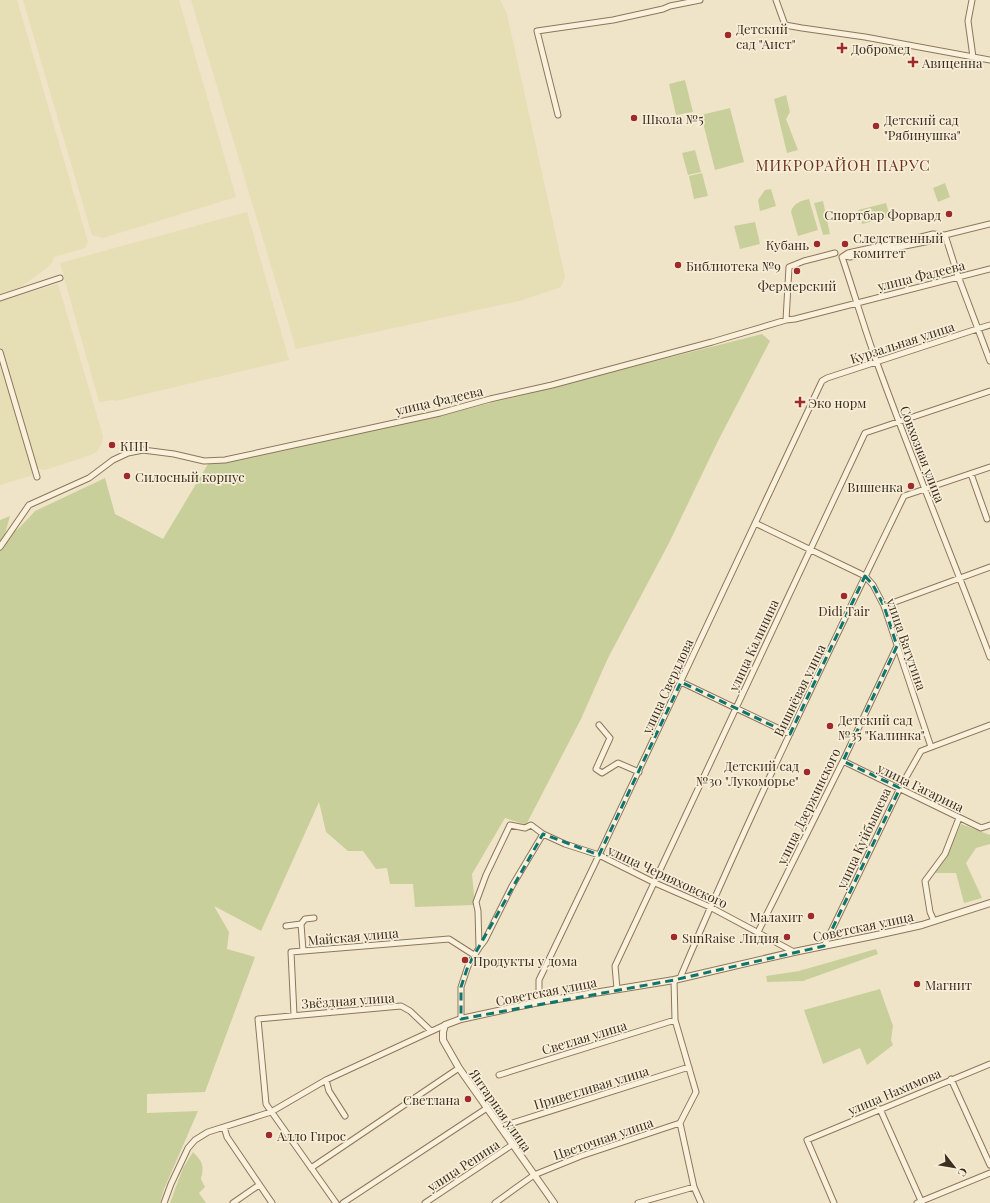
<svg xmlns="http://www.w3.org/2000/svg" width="990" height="1203" font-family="'Playfair Display',serif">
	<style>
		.farmland { fill: #e6deb5 }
		.green { fill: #c9cf9b }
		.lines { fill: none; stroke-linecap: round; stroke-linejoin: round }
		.minor-casing { stroke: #8d765c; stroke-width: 7 }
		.tertiary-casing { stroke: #8d765c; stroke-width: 8 }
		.minor { stroke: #faf1dc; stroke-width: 5 }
		.tertiary { stroke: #faf1dc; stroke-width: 6 }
		.marked { fill: none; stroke: #0f766e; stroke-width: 3; stroke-dasharray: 8 5; stroke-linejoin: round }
		.poi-dot { fill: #9e2a2b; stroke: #f7eed8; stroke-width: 1.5 }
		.labels { text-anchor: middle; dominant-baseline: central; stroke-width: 3.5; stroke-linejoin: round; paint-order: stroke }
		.poi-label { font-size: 13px; fill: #3d2e20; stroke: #f7eed8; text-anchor: start }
		.street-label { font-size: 13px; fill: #3d2e20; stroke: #f7eed8 }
		.quarter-label { font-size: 15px; letter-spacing: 1px; fill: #6b2e1e; stroke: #f7eed8 }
	</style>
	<rect width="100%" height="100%" fill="#f0e4c8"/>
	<!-- farmland -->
	<path class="farmland" d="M 0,0 L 17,0 L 88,242 L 85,248 L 54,257 L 52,263 L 48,267 L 21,287 L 0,294 Z
		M 23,0 L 179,0 L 236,197 L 103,238 L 92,235 Z
		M 191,0 L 500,0 L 507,14 L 565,277 L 561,287 L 519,301 L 296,349 Z
		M 247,212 L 289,360 L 116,401 L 112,400 L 99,402 L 60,263 Z
		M 58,284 L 103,436 L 102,443 L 97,452 L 91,455 L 45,470 L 39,469 L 35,464 L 0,346 L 0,301 Z
		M 0,358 L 33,470 L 32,474 L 30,476 L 0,485 Z"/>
	<!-- green -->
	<path class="green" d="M 685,80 L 693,112 L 676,115 L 669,84 Z
		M 786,95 L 790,112 L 786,119 L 798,150 L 787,153 L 774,99 Z
		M 730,108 L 744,162 L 715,170 L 701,115 Z
		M 695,150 L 701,172 L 688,175 L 682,153 Z
		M 702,173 L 708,196 L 694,199 L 689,176 Z
		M 945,183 L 950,197 L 938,202 L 933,188 Z
		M 771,189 L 776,206 L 760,211 L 758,200 L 765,190 Z
		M 809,199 L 818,230 L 798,236 L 791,212 C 793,203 801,201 809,199 Z
		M 823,201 L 830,234 L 823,235 L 814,203 Z
		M 886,203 L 890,217 L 862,224 L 858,210 Z
		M 755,222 L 760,244 L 740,249 L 734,226 Z
		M 762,334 L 770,341 L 718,441 L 669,543 L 608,658 L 581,719 L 526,825 L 505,818 L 472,874 L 475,905 L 415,907 L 413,884 L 390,884 L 387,868 L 376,869 L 363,851 L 348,851 L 326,832 L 319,802 L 261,931 L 214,906 L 229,932 L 227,949 L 255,957 L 205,1092 L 147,1094 L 147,1113 L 198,1111 L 164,1189 L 160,1203 L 0,1203 L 0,520 L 10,516 L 3,541 L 20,527 L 35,511 L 105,478 L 115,514 L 163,539 L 208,464 L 431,418 Z
		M 961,824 L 990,835 L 990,844 L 976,848 L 966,863 L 982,898 L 964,903 L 956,873 L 935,873 L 948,853 Z
		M 876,949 L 878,954 L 803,981 L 767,982 L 766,976 L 799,971 Z
		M 880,989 L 893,1026 L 891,1040 L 893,1045 L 867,1065 L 860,1048 L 823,1064 L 804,1010 Z
		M 193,1152 C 203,1162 204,1165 201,1179 L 205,1187 L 199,1193 L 206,1203 L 170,1203 L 183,1168 Z"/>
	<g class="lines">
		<defs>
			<path id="minor" d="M 776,0 L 785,25 L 802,28 L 865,37 L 990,60
				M 972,0 L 968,21 L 973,57
				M 558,115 L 537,31 L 613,20 L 663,9 L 670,6 L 700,0
				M 945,235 L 933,234 L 921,237 L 848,253 L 842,257 C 854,292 864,328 877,363 C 913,462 953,559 990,657
				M 945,235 L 958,276 L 990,361
				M 845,256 L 850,257 L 935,240 L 945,235 L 990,224
				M 0,298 L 60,278
				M 786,320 L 789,267 L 804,261 L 835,253
				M 0,352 L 37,477
				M 971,474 L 987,519
				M 755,523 L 865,576 L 873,585 L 884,606 L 931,747
				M 0,547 L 29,505 L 89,478 L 113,460 L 128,453 L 143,450 L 174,454 L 204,461 L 225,460 L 440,413 L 490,399 L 552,385 L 712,342 L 786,320 L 795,319 L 990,269
				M 884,606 L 990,567
				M 681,682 L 790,734
				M 599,725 L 610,738 L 596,769 L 602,773 L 618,763 L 639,772
				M 843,761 L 981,828 L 990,825
				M 934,921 L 930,912 L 925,881 L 945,854 L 959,818
				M 301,924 L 305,919 L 314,918
				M 286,926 L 301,924 L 303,951
				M 758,932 L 843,761 L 897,646
				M 824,946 L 900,788 L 921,751 L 990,725
				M 479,948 L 485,940 L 512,886 L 543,834
				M 680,978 C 749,815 827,655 904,496 L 990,467
				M 674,980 L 675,1020 L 696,1092 L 680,1123 L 694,1187 L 701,1203
				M 617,989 L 615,966 L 865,433 L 990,391
				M 539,1002 L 539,980 L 599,855 L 822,381 L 827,378 L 977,329 L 990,325
				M 294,1015 L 291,952 L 449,939 L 474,955
				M 461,1019 L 461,987 L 468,966 L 479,948 L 478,911 L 476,902 L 486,875 L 510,825 L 525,828 L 531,825 L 543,834 L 565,844 L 599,855 L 655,883 L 710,907 L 794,952
				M 499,1075 L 675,1020
				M 951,1079 L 990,1165
				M 326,1080 L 329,1091 L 345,1116
				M 880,1109 L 922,1203
				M 224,1127 L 227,1137 L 272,1203
				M 500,1127 L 689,1067
				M 311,1168 L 459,1068
				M 164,1203 L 171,1184 L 188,1148 L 195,1140 L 208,1132 L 271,1112 L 326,1080 L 445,1025
				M 233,1203 L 259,1185
				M 336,1203 L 266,1104 L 258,1019 L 401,1006 L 410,1011 L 431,1031
				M 343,1203 L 487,1108
				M 425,1203 L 512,1145
				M 495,1203 L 534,1175 L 581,1156 L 680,1123
				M 638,1203 L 694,1187
				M 834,1203 L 807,1140 L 990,1064
				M 917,1203 L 990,1173"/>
			<path id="tertiary" d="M 554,1203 L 459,1068 L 443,1040 L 443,1032 L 445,1025 L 461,1019 L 539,1002 L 674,980 L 794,952 L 877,935 L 922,925 L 990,903"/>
		</defs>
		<!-- minor casing -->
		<use href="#minor" class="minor-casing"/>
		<!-- tertiary casing -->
		<use href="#tertiary" class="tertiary-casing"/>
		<!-- minor -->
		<use href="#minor" class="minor"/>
		<!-- tertiary -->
		<use href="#tertiary" class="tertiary"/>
	</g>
	<!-- marked area -->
	<path class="marked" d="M 865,576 L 873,585 L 884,606 L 897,646 L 843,761 L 900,788 L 824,946 L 674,980 L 461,1019 L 461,987 L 468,966 L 543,834 L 599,855 L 681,682 L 790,734 Z"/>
	<!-- markers -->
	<g class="poi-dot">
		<circle cx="728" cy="35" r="4"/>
		<path d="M840 42h4v4h4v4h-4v4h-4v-4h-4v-4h4z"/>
		<path d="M911 56h4v4h4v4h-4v4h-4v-4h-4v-4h4z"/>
		<circle cx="634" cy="118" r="4"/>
		<circle cx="876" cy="126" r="4"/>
		<circle cx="949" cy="214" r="4"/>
		<circle cx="817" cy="244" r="4"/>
		<circle cx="845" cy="244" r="4"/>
		<circle cx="678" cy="265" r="4"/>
		<circle cx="797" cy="271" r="4"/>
		<path d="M798 396h4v4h4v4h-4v4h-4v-4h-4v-4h4z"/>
		<circle cx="112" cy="445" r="4"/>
		<circle cx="127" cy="476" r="4"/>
		<circle cx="911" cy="486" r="4"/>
		<circle cx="844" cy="596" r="4"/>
		<circle cx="830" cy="726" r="4"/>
		<circle cx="807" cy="772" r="4"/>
		<circle cx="811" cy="916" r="4"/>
		<circle cx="674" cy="937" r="4"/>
		<circle cx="787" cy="937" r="4"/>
		<circle cx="465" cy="960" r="4"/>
		<circle cx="917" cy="984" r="4"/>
		<circle cx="468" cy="1099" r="4"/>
		<circle cx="269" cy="1135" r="4"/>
	</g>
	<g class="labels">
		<!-- poi labels -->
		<g class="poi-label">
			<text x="736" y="28">Детский<tspan x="736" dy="15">сад "Аист"</tspan></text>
			<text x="851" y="48">Добромед</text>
			<text x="922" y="62">Авиценна</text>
			<text x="642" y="118">Школа №5</text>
			<text x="884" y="119">Детский сад<tspan x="884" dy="15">"Рябинушка"</tspan></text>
			<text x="941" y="214" text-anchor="end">Спортбар Форвард</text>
			<text x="853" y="237">Следственный<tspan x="853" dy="15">комитет</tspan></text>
			<text x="809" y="244" text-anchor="end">Кубань</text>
			<text x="686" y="265">Библиотека №9</text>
			<text x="797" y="285" text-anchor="middle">Фермерский</text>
			<text x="808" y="402">Эко норм</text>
			<text x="120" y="445">КПП</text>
			<text x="135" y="476">Силосный корпус</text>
			<text x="903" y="486" text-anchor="end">Вишенка</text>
			<text x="844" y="610" text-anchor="middle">Didi Tair</text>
			<text x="838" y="719">Детский сад<tspan x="838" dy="15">№35 "Калинка"</tspan></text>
			<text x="799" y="765" text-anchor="end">Детский сад<tspan x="799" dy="15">№30 "Лукоморье"</tspan></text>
			<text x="803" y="916" text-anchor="end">Малахит</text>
			<text x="682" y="937">SunRaise</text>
			<text x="779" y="937" text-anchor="end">Лидия</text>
			<text x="473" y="960">Продукты у дома</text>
			<text x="925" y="984">Магнит</text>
			<text x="460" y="1099" text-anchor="end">Светлана</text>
			<text x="277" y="1135">Алло Гирос</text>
		</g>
		<!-- street labels -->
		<g class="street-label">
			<text transform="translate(921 275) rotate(-14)">улица Фадеева</text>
			<text transform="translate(902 342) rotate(-18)">Курзальная улица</text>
			<text transform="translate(439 400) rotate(-13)">улица Фадеева</text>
			<text transform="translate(923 454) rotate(69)">Совхозная улица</text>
			<text transform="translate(907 644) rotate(71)">улица Ватутина</text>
			<text transform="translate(753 645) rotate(-65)">улица Калинина</text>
			<text transform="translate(667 686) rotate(-65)">улица Свердлова</text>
			<text transform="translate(799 690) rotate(-64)">Вишнёвая улица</text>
			<text transform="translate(921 787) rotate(26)">улица Гагарина</text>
			<text transform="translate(808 806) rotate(-64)">улица Дзержинского</text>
			<text transform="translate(863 838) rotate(-65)">улица Куйбышева</text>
			<text transform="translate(668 876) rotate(25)">улица Черняховского</text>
			<text transform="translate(863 926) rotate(-12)">Советская улица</text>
			<text transform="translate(353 936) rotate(-5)">Майская улица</text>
			<text transform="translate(546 991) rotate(-11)">Советская улица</text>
			<text transform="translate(348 1000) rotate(-4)">Звёздная улица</text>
			<text transform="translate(584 1037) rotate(-17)">Светлая улица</text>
			<text transform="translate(591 1087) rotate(-17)">Приветливая улица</text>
			<text transform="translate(894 1091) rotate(-23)">улица Нахимова</text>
			<text transform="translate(501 1110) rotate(55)">Янтарная улица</text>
			<text transform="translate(603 1138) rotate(-19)">Цветочная улица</text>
			<text transform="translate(463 1165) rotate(-33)">улица Репина</text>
		</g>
		<!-- quarter labels -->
		<g class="quarter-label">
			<text x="843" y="165">МИКРОРАЙОН ПАРУС</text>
		</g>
	</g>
	<!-- north arrow -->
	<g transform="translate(954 1167) rotate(121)" stroke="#f7eed8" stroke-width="3" paint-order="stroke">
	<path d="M0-3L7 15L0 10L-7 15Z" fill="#3d2e20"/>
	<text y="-6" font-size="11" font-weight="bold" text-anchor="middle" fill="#3d2e20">С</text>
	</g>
</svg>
